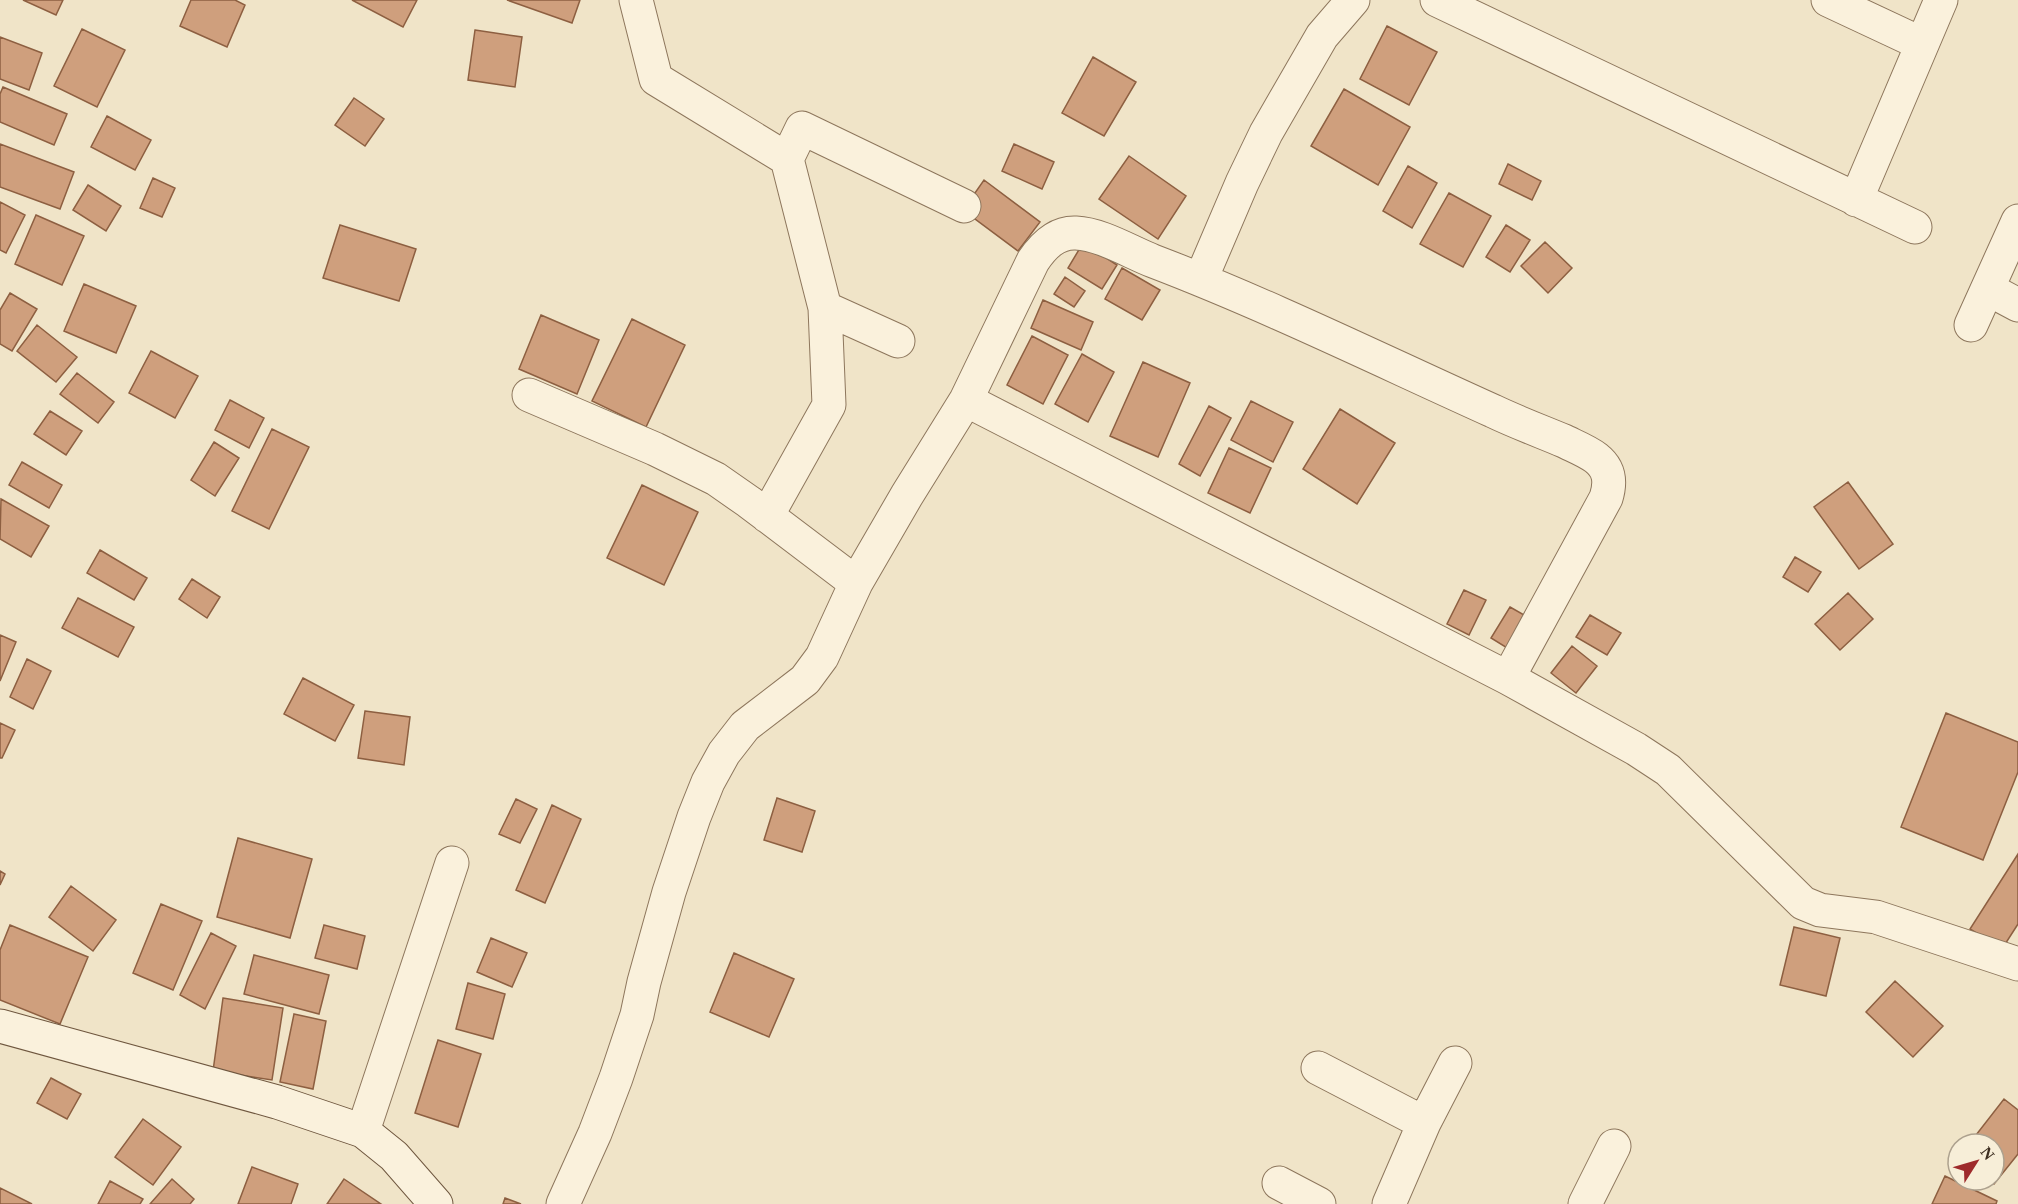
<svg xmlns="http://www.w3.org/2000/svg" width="2018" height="1204" font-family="Georgia,serif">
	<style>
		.building { fill: #cf9f7d; stroke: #8d5f41; stroke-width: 1.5 }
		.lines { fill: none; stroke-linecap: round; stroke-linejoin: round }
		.street-casing { stroke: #8d765c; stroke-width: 35 }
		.secondary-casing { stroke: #6f573f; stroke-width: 35 }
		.street { stroke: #faf1dc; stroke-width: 33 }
		.secondary { stroke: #faf1dc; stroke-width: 33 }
	</style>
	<rect width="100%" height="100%" fill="#f0e4c8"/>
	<!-- building -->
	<path class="building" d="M 23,0 L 63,0 L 56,15 Z
		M 191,0 L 235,0 L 245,5 L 227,47 L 180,26 Z
		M 352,0 L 417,0 L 403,27 Z
		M 507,0 L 580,0 L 572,23 Z
		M 1387,26 L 1437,52 L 1409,105 L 1360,79 Z
		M 82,29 L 125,50 L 97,107 L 54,86 Z
		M 475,30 L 522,37 L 515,87 L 468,80 Z
		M 0,37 L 42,53 L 29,90 L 0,79 Z
		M 1093,57 L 1136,82 L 1104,136 L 1062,113 Z
		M 3,87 L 67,114 L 54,145 L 0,122 L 0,94 Z
		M 1344,89 L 1410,127 L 1378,185 L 1311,146 Z
		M 354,98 L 384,119 L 365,146 L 335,125 Z
		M 107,116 L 151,140 L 135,170 L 91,147 Z
		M 0,144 L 74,172 L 60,209 L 0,187 Z
		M 1014,144 L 1054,162 L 1042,189 L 1002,171 Z
		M 1129,156 L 1186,196 L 1158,239 L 1099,199 Z
		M 1508,164 L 1541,181 L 1532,200 L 1499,184 Z
		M 1408,166 L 1437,183 L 1412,228 L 1383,211 Z
		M 153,178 L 175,188 L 162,217 L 140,208 Z
		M 984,180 L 1040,222 L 1018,251 L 963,210 Z
		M 88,185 L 121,206 L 106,231 L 73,210 Z
		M 1449,193 L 1491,216 L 1463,267 L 1420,244 Z
		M 0,202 L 25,215 L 6,253 L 0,250 Z
		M 36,215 L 84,236 L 62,285 L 15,264 Z
		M 340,225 L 416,249 L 399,301 L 323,278 Z
		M 1506,225 L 1530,240 L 1510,272 L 1486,257 Z
		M 1545,242 L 1572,268 L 1548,293 L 1521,266 Z
		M 1083,243 L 1117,265 L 1102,289 L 1068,268 Z
		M 1122,268 L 1160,290 L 1142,320 L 1105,299 Z
		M 1065,277 L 1085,291 L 1074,307 L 1054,294 Z
		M 84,284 L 136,306 L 116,353 L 64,331 Z
		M 10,293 L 37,309 L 12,351 L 0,344 L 0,310 Z
		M 1043,300 L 1093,322 L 1081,350 L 1031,328 Z
		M 541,315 L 599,340 L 577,394 L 519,369 Z
		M 632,319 L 685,345 L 646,427 L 592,401 Z
		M 37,325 L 77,357 L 56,382 L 17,351 Z
		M 1032,336 L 1068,355 L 1043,404 L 1007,385 Z
		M 151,351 L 198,376 L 175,418 L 129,393 Z
		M 1082,354 L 1114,372 L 1088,422 L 1055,404 Z
		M 1143,362 L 1190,383 L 1158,457 L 1110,436 Z
		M 77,373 L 114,402 L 98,423 L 60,394 Z
		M 230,400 L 264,418 L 249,448 L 215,430 Z
		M 1251,401 L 1293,422 L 1273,462 L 1231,440 Z
		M 1209,406 L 1231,418 L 1200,476 L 1179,464 Z
		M 1340,409 L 1395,443 L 1357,504 L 1303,469 Z
		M 50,411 L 82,431 L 66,455 L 34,434 Z
		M 272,429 L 309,447 L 269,529 L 232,511 Z
		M 214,442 L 239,458 L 215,496 L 191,480 Z
		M 1229,448 L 1271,468 L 1250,513 L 1208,493 Z
		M 22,462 L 62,485 L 49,508 L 9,485 Z
		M 1848,482 L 1893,544 L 1859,569 L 1814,507 Z
		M 642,485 L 698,512 L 664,585 L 607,558 Z
		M 1,499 L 49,526 L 31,557 L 0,539 Z
		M 100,550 L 147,578 L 134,600 L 87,573 Z
		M 1795,557 L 1821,572 L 1808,592 L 1783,577 Z
		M 192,579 L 220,597 L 207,618 L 179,599 Z
		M 1464,590 L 1486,600 L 1469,635 L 1447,624 Z
		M 1848,593 L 1873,619 L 1840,650 L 1815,624 Z
		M 78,598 L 134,627 L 118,657 L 62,628 Z
		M 1510,607 L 1531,619 L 1512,651 L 1491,638 Z
		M 1590,615 L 1621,633 L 1607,655 L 1576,637 Z
		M 0,635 L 16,642 L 0,681 Z
		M 1572,646 L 1597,666 L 1576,693 L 1551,673 Z
		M 27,659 L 51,671 L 33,709 L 10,697 Z
		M 303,678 L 354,705 L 335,741 L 284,714 Z
		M 365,711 L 410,717 L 404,765 L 358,758 Z
		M 1946,713 L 2018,742 L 2018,772 L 1983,860 L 1901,827 Z
		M 0,723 L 15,730 L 2,758 L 0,758 Z
		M 777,798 L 815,811 L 802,852 L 764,840 Z
		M 516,799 L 537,809 L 520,843 L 499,834 Z
		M 552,805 L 581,819 L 545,903 L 516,890 Z
		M 238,838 L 312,859 L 290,938 L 217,917 Z
		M 2018,854 L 2018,924 L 2002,949 L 1970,929 Z
		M 0,871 L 5,874 L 0,885 Z
		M 71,886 L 116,920 L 93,951 L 49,917 Z
		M 161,904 L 202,921 L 173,990 L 133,973 Z
		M 10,925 L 88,957 L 60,1024 L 0,1000 L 0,950 Z
		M 324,925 L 365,936 L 357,969 L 315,958 Z
		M 1794,927 L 1840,938 L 1826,996 L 1780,985 Z
		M 211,933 L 236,946 L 205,1009 L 180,995 Z
		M 491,938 L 527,953 L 512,987 L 477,972 Z
		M 734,953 L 794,979 L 769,1037 L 710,1012 Z
		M 254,955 L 329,975 L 319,1014 L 244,994 Z
		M 1895,981 L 1943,1026 L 1913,1057 L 1866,1012 Z
		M 468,983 L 505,994 L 493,1039 L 456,1029 Z
		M 223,998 L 283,1008 L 272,1080 L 213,1071 Z
		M 294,1014 L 326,1021 L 313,1089 L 280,1082 Z
		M 438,1040 L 481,1054 L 458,1127 L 415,1113 Z
		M 51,1078 L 81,1094 L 67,1119 L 37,1103 Z
		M 2004,1099 L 2018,1110 L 2018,1154 L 1994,1184 L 1988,1180 L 1994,1180 L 1994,1144 L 1969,1144 Z
		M 143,1119 L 181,1147 L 153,1185 L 115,1157 Z
		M 252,1167 L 298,1184 L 291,1204 L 238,1204 Z
		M 1945,1176 L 1997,1201 L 1996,1204 L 1932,1204 Z
		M 172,1179 L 194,1199 L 190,1204 L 150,1204 Z
		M 344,1179 L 381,1204 L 327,1204 Z
		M 110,1181 L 143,1199 L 140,1204 L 98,1204 Z
		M 0,1188 L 32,1204 L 0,1204 Z
		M 505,1198 L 521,1204 L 503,1204 Z"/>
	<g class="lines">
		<defs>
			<path id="street" d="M 636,0 L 656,79 L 787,159 L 825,308 L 829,405 L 767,516
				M 1437,0 L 1915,227
				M 1828,0 L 1922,44
				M 787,159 L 802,128 L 964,206
				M 1856,200 L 1941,0
				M 1201,279 L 1242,183 L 1266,133 L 1322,36 L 1353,0
				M 1988,289 L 2018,305
				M 825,308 L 898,341
				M 1971,325 L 2018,221
				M 529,395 L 655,449 L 716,479 L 749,502 L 856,583
				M 966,400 L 1508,678 L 1636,749 L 1668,770 L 1803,903 L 1820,910 L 1876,917 L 2018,964
				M 1318,1068 L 1424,1123
				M 363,1131 L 452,863
				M 1279,1183 L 1319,1204
				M 563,1204 L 595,1133 L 616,1078 L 637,1015 L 644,982 L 669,892 L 694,817 L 708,782 L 724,753 L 745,726 L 805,680 L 822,657 L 856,583 L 907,495 L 966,400 L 1033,261 C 1043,246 1056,232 1076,233 C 1101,234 1130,252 1153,261 C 1268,305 1380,360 1493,411 C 1516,422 1540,431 1564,441 C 1574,446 1587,451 1596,458 C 1610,469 1611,482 1606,498 L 1508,678
				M 1389,1204 L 1424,1123 L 1455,1063
				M 1585,1204 L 1614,1146"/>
			<path id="secondary" d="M 0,1026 L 277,1102 L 363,1131 L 394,1156 L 436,1204"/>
		</defs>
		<!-- street casing -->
		<use href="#street" class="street-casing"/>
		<!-- secondary casing -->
		<use href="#secondary" class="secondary-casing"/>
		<!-- street -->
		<use href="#street" class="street"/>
		<!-- secondary -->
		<use href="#secondary" class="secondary"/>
	</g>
	<!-- north arrow -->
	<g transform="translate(1976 1162) rotate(53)"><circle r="28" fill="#f7eed8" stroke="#ada18e" stroke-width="1.5"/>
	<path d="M0-4.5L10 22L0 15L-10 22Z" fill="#9e2a2b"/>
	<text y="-9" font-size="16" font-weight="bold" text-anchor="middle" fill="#3d2e20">N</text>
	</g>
</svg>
